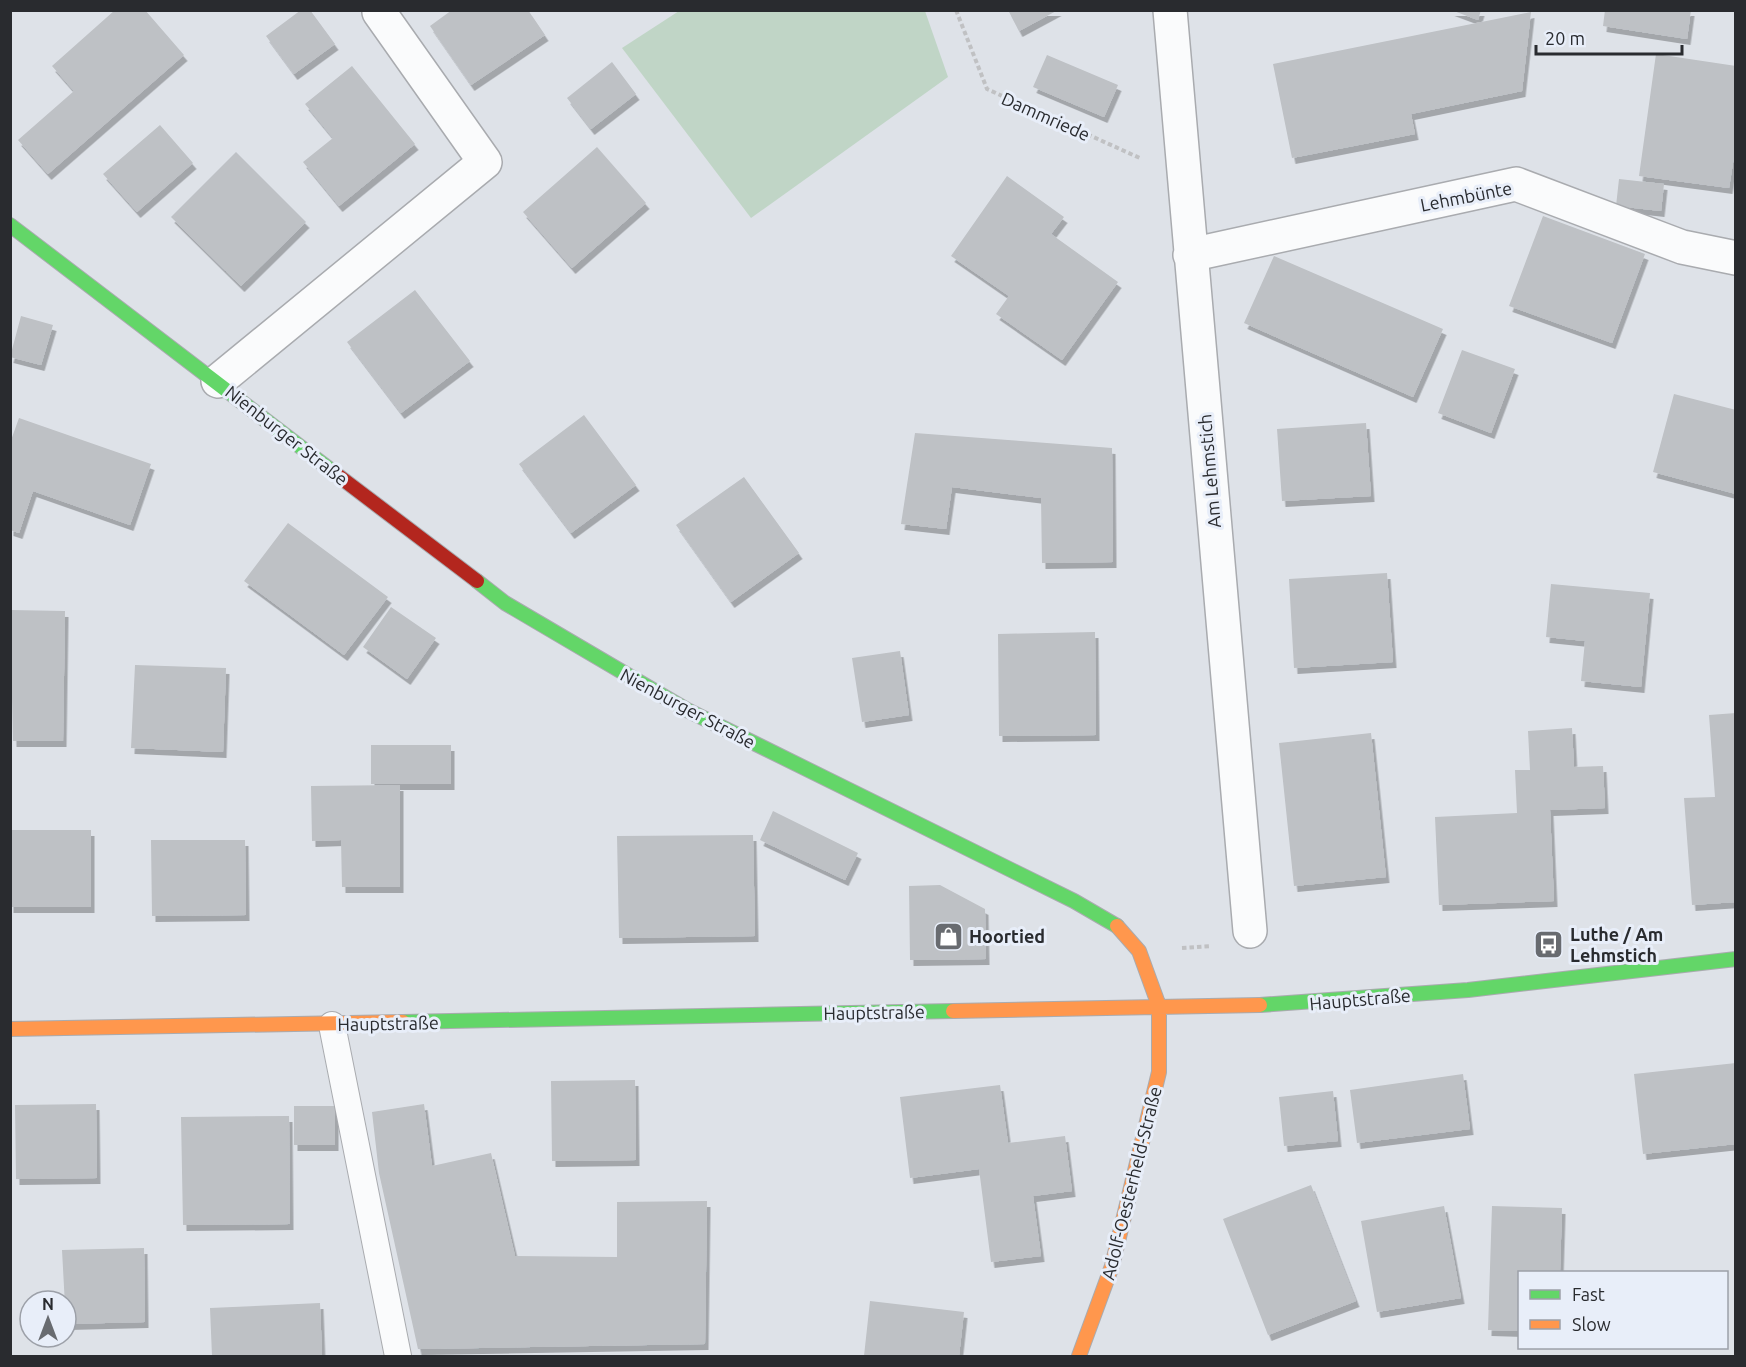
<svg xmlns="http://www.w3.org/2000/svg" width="1746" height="1367" font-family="Ubuntu,sans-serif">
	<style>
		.green { fill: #c0d5c6 }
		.building { fill: #bec1c5; filter: url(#shadow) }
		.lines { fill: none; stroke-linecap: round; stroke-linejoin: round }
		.lane-casing { stroke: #a9abaf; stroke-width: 28 }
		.street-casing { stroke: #a9abaf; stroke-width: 36 }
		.fast-casing { stroke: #a9abaf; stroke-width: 16 }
		.slow-casing { stroke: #a9abaf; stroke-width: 16 }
		.jam-casing { stroke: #a9abaf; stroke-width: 16 }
		.path { stroke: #c0c1c3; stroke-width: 4; stroke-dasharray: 4.5 3; stroke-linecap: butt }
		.lane { stroke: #fafbfc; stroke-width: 26 }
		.street { stroke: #fafbfc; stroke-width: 33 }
		.fast { stroke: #63d668; stroke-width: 14 }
		.slow { stroke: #ff974d; stroke-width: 14 }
		.jam { stroke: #b3261e; stroke-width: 14 }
		.labels { text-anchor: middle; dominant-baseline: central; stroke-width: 6; stroke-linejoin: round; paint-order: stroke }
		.street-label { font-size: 18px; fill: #292b2f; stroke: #e8eef9 }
		.poi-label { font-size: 18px; font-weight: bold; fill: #292b2f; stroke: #e8eef9; text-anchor: start }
	</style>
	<defs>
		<filter id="shadow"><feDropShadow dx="3.5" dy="6" stdDeviation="0" flood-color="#0004"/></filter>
	</defs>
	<rect width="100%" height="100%" fill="#dee2e8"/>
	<!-- green -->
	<path class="green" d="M 679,11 L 925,11 L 948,77 L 751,218 L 622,48 Z"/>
	<!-- building -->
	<path class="building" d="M 115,10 L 145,10 L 184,55 L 48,174 L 18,140 L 74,91 L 52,66 Z
		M 301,10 L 310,10 L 335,44 L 294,74 L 266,36 Z
		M 452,10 L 528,10 L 545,35 L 471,85 L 430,26 Z
		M 1008,10 L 1058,10 L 1019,31 Z
		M 1451,10 L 1481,10 L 1478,20 Z
		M 1605,10 L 1691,10 L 1687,39 L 1603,26 Z
		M 1531,12 L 1522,91 L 1411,114 L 1415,134 L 1292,158 L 1273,64 Z
		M 1656,54 L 1736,66 L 1736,144 L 1729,188 L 1639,176 Z
		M 1047,55 L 1118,85 L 1104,117 L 1033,87 Z
		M 612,62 L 636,94 L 591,129 L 567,98 Z
		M 352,66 L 415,144 L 339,206 L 303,162 L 333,138 L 305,104 Z
		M 160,125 L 193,163 L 137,212 L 103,174 Z
		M 597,147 L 646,203 L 572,268 L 523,212 Z
		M 236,152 L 306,222 L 241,286 L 171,217 Z
		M 1007,176 L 1064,217 L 1051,234 L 1118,282 L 1062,360 L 996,314 L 1009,296 L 951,256 Z
		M 1619,179 L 1664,184 L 1661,211 L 1616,206 Z
		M 1543,216 L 1645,254 L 1612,343 L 1509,306 Z
		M 1274,256 L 1443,329 L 1413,397 L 1244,323 Z
		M 415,290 L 470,361 L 401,413 L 347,342 Z
		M 21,316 L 53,325 L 41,365 L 10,357 Z
		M 1462,350 L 1515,369 L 1491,433 L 1438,413 Z
		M 1674,394 L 1736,410 L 1736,494 L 1653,472 Z
		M 584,415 L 636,485 L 571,533 L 519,464 Z
		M 19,418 L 151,464 L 130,525 L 33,491 L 19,533 L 10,530 L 10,443 Z
		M 1366,423 L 1371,496 L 1282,501 L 1277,429 Z
		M 915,433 L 1112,448 L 1113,562 L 1042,563 L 1041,498 L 952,487 L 946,529 L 901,524 Z
		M 744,477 L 799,553 L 731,602 L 676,525 Z
		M 288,523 L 388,597 L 344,655 L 244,581 Z
		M 1387,573 L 1393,662 L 1294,668 L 1289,579 Z
		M 1551,584 L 1650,593 L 1641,687 L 1581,681 L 1585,641 L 1546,637 Z
		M 391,607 L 436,638 L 407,679 L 363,647 Z
		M 10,610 L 65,611 L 63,741 L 13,741 Z
		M 1095,632 L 1096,735 L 999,736 L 998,634 Z
		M 900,651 L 909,715 L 862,722 L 852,658 Z
		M 135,665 L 226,668 L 223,752 L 131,748 Z
		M 1736,713 L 1736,902 L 1692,905 L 1684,798 L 1715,797 L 1709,715 Z
		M 1572,728 L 1574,767 L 1603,766 L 1605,808 L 1550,810 L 1554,901 L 1439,905 L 1435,817 L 1517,813 L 1515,770 L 1530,770 L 1528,731 Z
		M 1371,733 L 1386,877 L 1294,886 L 1279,743 Z
		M 371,745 L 451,745 L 451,784 L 371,784 Z
		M 400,785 L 400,887 L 342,887 L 341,840 L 312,841 L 311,786 Z
		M 773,811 L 858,853 L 845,880 L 760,840 Z
		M 10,830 L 91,830 L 91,907 L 10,907 Z
		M 753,835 L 755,936 L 619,938 L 617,836 Z
		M 151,840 L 245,840 L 246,915 L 152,916 Z
		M 940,885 L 985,909 L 986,959 L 910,960 L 909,886 Z
		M 1736,1063 L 1736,1144 L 1643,1154 L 1634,1074 Z
		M 1463,1074 L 1470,1129 L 1357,1143 L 1350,1090 Z
		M 635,1080 L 636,1160 L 552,1161 L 551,1081 Z
		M 1000,1085 L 1008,1143 L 1065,1136 L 1072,1191 L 1033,1196 L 1041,1256 L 991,1262 L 979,1169 L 910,1178 L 900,1097 Z
		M 1333,1091 L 1338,1141 L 1284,1146 L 1279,1097 Z
		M 96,1104 L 97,1178 L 16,1179 L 15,1105 Z
		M 424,1104 L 432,1166 L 491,1153 L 515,1256 L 617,1257 L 617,1202 L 707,1201 L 705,1344 L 418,1349 L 379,1173 L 372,1112 Z
		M 294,1106 L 335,1106 L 335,1145 L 294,1145 Z
		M 289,1116 L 290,1224 L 183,1225 L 181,1117 Z
		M 1311,1185 L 1356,1301 L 1268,1335 L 1223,1219 Z
		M 1444,1206 L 1461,1298 L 1377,1312 L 1361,1221 Z
		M 1492,1206 L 1562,1208 L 1560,1272 L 1520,1272 L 1520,1331 L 1488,1330 Z
		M 144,1248 L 145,1322 L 66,1324 L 62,1250 Z
		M 870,1301 L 964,1312 L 959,1356 L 864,1356 Z
		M 320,1303 L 322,1356 L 212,1356 L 210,1308 Z"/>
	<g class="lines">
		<defs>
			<path id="lane" d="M 332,1025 L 398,1356"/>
			<path id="street" d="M 1170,10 L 1250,931
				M 1190,255 L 1516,184 L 1682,247 L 1736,258
				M 218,381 L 485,162 L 379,12"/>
			<path id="fast" d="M 10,225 L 336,474
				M 477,581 L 505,603 L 687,710 L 1074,901 L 1117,926
				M 1260,1005 L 1468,990 L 1736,959
				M 403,1022 L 953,1011"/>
			<path id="slow" d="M 953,1011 L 1260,1005
				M 10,1029 L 403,1022
				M 1079,1356 L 1112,1266 L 1159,1072 L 1159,1006 L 1139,951 L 1117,926"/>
			<path id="jam" d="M 336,474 L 477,581"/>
		</defs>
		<!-- lane casing -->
		<use href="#lane" class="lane-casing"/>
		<!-- street casing -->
		<use href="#street" class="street-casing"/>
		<!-- fast casing -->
		<use href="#fast" class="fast-casing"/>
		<!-- slow casing -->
		<use href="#slow" class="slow-casing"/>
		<!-- jam casing -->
		<use href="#jam" class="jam-casing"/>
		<!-- path -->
		<path class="path" d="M 956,10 L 987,89 L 1142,159
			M 1182,948 L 1211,946"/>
		<!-- lane -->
		<use href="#lane" class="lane"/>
		<!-- street -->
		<use href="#street" class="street"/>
		<!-- fast -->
		<use href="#fast" class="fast"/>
		<!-- slow -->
		<use href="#slow" class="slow"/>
		<!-- jam -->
		<use href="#jam" class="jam"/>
	</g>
	<!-- icons -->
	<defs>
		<symbol id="shop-square" viewBox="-11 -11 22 22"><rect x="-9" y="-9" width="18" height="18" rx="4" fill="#686b70" stroke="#e8eef9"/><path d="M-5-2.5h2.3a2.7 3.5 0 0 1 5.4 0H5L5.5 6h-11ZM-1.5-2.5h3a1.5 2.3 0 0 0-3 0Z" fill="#fff"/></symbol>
		<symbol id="bus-square" viewBox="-11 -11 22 22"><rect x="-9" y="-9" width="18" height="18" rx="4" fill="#686b70" stroke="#e8eef9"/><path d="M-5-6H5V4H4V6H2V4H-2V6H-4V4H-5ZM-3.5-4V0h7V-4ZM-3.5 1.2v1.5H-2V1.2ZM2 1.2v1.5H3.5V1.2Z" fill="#fff"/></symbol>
	</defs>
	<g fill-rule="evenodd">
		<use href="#shop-square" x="932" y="920" width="33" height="33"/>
		<use href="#bus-square" x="1532" y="928" width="33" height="33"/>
	</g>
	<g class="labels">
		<!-- street labels -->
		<g class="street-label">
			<text transform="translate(1046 116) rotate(24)">Dammriede</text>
			<text transform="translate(1466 196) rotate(-11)">Lehmbünte</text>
			<text transform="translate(287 435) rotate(38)">Nienburger Straße</text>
			<text transform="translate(1209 471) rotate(-95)">Am Lehmstich</text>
			<text transform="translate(688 708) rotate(28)">Nienburger Straße</text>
			<text transform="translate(1360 999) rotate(-5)">Hauptstraße</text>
			<text transform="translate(874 1012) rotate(-1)">Hauptstraße</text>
			<text transform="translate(388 1023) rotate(-1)">Hauptstraße</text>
			<text transform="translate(1131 1183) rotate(-76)">Adolf-Oesterheld-Straße</text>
		</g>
		<!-- poi labels -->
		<g class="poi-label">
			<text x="1570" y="934">Luthe / Am<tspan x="1570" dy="21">Lehmstich</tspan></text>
			<text x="969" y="936">Hoortied</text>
		</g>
	</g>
	<!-- border -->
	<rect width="1746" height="1367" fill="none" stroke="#292b2f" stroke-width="24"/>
	<!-- legend -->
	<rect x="1518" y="1271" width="210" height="78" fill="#e8eef9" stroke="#9ca0a8" stroke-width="1.5"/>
	<rect x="1530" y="1290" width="30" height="9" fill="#63d668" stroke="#9ca0a8" stroke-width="1.5"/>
	<text x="1572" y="1301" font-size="18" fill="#292b2f">Fast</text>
	<rect x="1530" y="1320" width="30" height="9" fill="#ff974d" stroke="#9ca0a8" stroke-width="1.5"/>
	<text x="1572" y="1331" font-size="18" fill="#292b2f">Slow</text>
	<!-- north arrow -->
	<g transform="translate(48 1319)"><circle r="28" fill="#e8eef9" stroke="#9ca0a8" stroke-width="1.5"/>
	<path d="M0-4.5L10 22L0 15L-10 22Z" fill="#686b70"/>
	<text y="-9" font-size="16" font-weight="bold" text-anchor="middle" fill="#292b2f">N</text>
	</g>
	<!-- scale -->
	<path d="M1536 45v9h146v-9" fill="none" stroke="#292b2f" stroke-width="3"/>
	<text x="1545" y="45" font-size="18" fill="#292b2f" stroke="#e8eef9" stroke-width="4.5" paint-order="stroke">20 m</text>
</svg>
